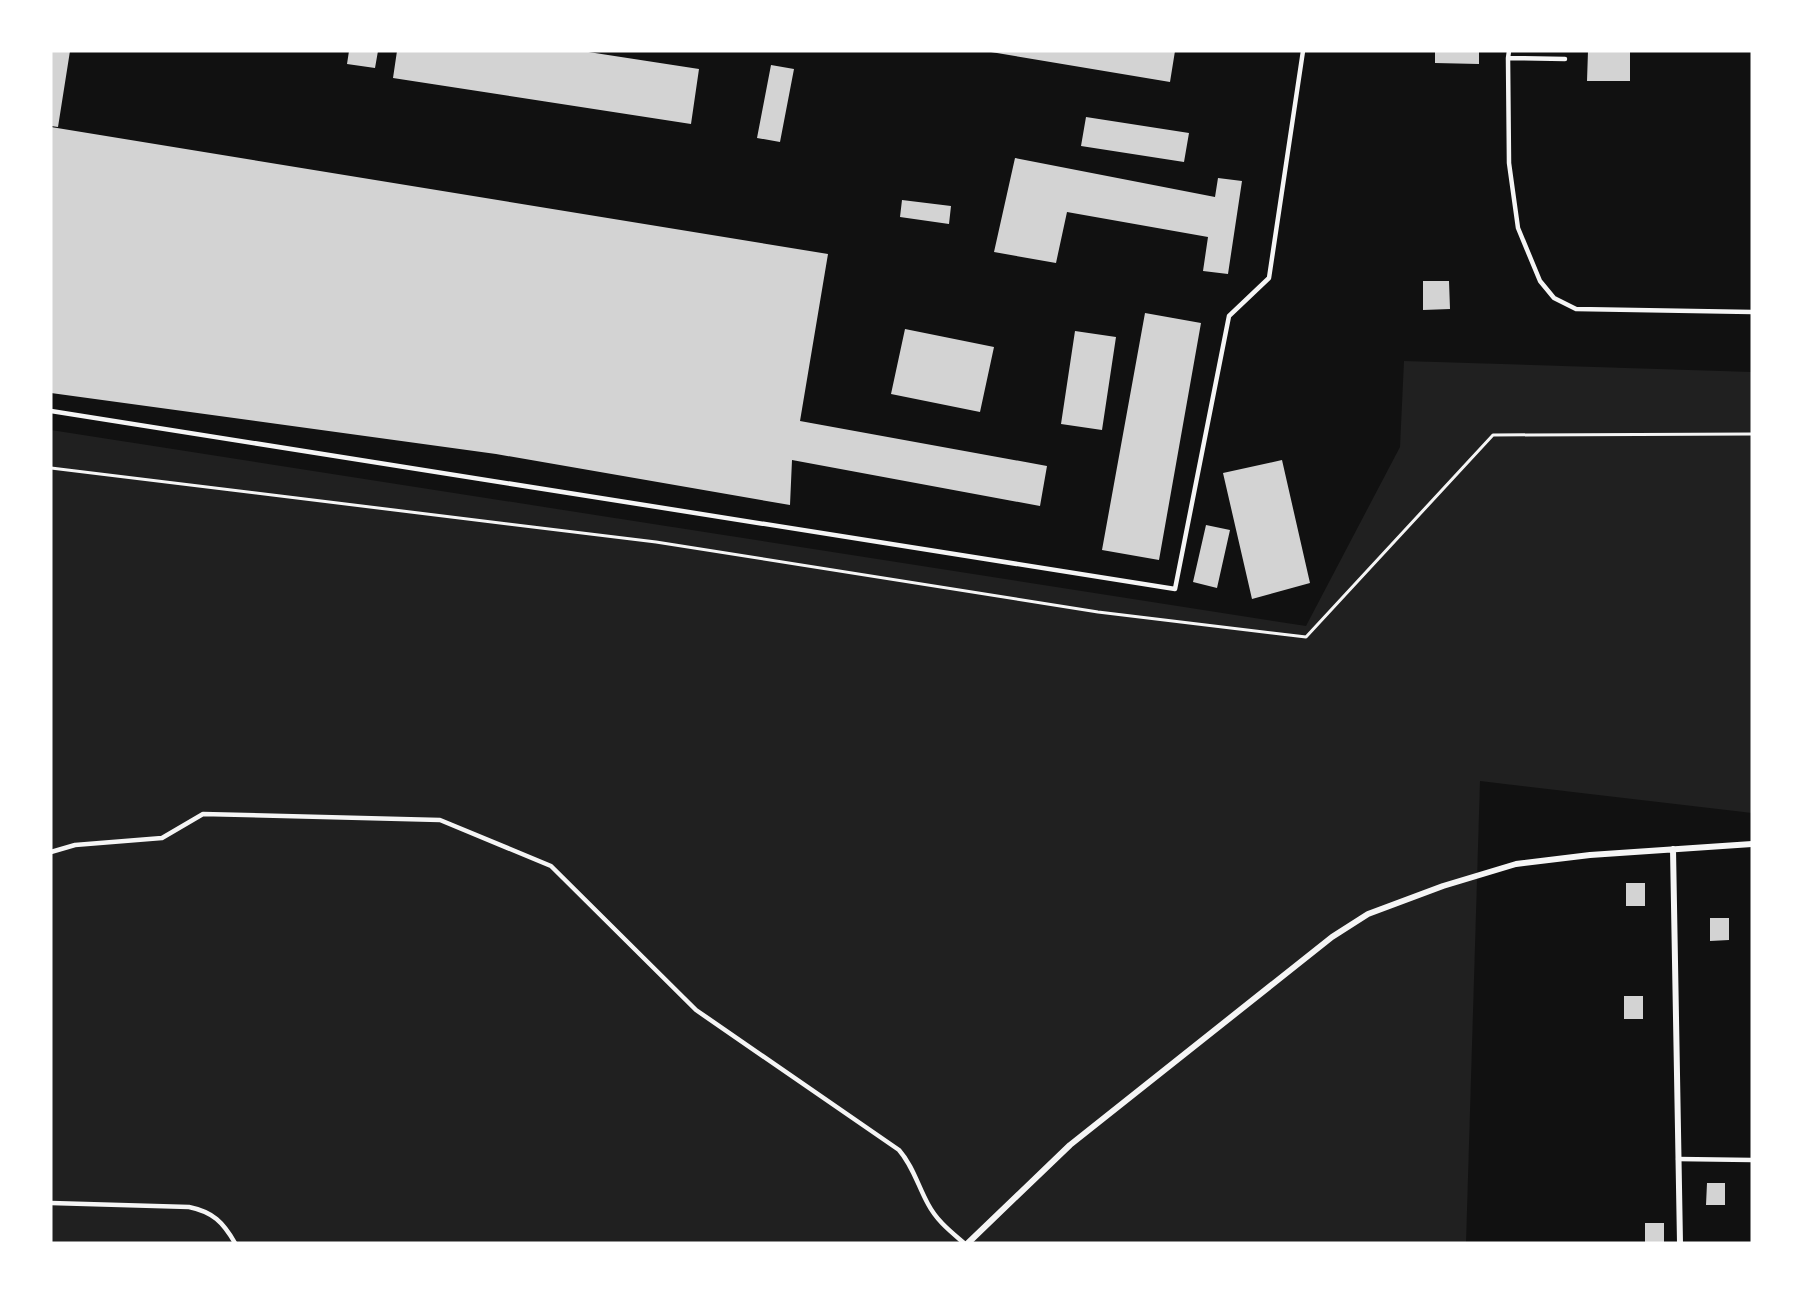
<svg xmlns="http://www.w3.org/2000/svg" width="1803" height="1294" font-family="Merriweather,serif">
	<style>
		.green { fill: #202020 }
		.building { fill: #d3d3d3 }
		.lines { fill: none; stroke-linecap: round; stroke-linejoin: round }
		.path { stroke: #f5f5f5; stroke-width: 3 }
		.service { stroke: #f5f5f5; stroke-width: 4.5 }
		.minor { stroke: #f5f5f5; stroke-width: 6 }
	</style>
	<rect width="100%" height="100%" fill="#111"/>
	<!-- green -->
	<path class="green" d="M 1404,361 L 1752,372 L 1752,813 L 1480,781 L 1466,1243 L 51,1243 L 51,430 L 1306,626 L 1400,447 Z"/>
	<!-- building -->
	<path class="building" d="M 51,51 L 70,51 L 58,127 L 51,126 Z
		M 349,51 L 378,51 L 375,68 L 347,64 Z
		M 397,51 L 582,51 L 699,69 L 691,124 L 393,78 Z
		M 985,51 L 1175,51 L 1170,82 Z
		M 1435,51 L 1479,51 L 1479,64 L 1435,63 Z
		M 1588,51 L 1630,51 L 1630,81 L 1587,81 Z
		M 771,65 L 794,69 L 780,142 L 757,138 Z
		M 1086,117 L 1189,133 L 1184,162 L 1081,146 Z
		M 51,127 L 828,254 L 800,421 L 1047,466 L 1040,506 L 792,460 L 790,505 L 496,454 L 51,393 Z
		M 1015,158 L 1215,197 L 1218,178 L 1242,181 L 1228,274 L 1203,271 L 1208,237 L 1067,212 L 1056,263 L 994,252 Z
		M 902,200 L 951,206 L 949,224 L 900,217 Z
		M 1423,281 L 1449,281 L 1450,309 L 1423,310 Z
		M 1145,313 L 1201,323 L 1159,560 L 1102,550 Z
		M 905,329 L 994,347 L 980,412 L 891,394 Z
		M 1075,331 L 1116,337 L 1102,430 L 1061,424 Z
		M 1282,460 L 1310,583 L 1252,599 L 1223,473 Z
		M 1206,525 L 1230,530 L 1217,588 L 1193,582 Z
		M 1626,883 L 1645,883 L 1645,906 L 1626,906 Z
		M 1710,918 L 1729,918 L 1729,940 L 1710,941 Z
		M 1624,996 L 1643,996 L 1643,1019 L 1624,1019 Z
		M 1707,1183 L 1725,1183 L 1725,1205 L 1706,1205 Z
		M 1645,1223 L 1664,1223 L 1664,1243 L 1645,1243 Z"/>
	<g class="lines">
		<!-- path -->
		<path class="path" d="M 51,468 L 656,542 L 1098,612 L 1306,637 L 1493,435 L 1752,434"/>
		<!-- service -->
		<path class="service" d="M 1509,51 L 1508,58 L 1565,59
			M 1508,58 L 1509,163 L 1518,228 L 1540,281 L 1554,298 L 1576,309 L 1752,312
			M 51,411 L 1175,589 L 1229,316 L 1269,278 L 1303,51
			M 51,852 L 75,845 L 162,838 L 203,814 L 440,820 L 551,866 L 696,1010 L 899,1150 C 913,1166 918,1186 928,1204 C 937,1221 950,1231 964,1243
			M 1678,1159 L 1752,1160
			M 51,1203 L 189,1207 C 213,1212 223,1222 235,1243"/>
		<!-- minor -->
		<path class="minor" d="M 1673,849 L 1680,1243
			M 968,1243 L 1070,1145 L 1332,937 L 1368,914 L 1443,886 L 1516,864 L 1590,855 L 1752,844"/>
	</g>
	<!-- border -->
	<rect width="1803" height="1294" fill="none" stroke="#ffffff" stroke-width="105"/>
</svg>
